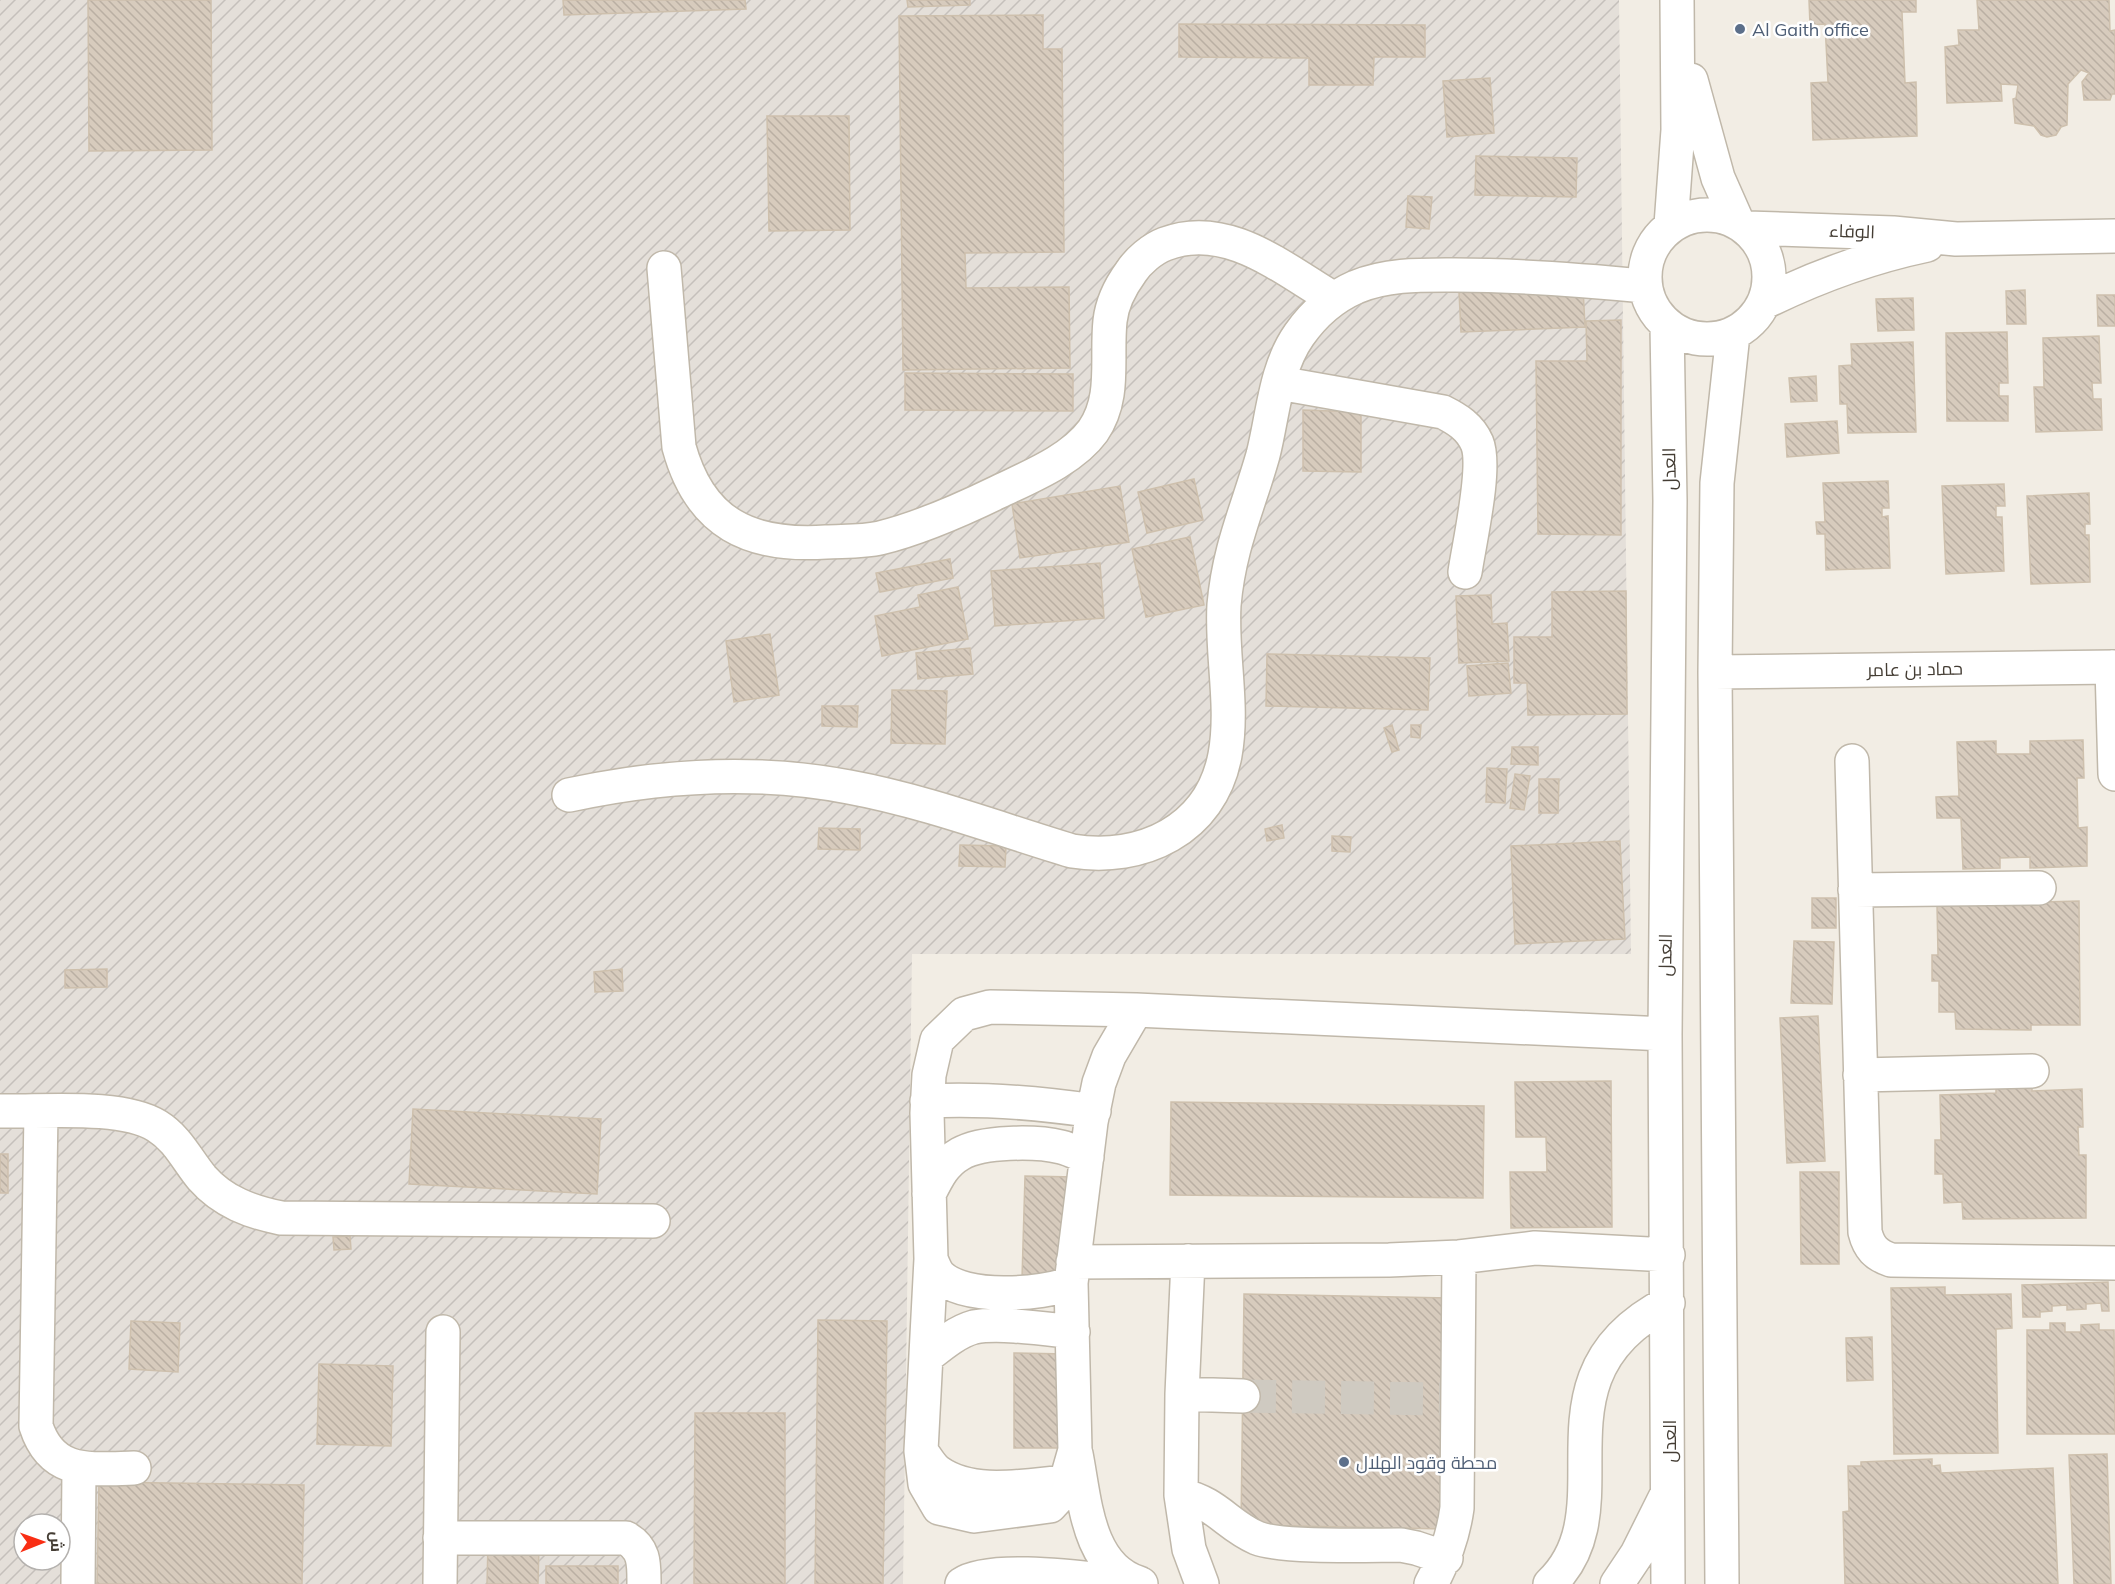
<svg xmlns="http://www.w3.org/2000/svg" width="2115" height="1584" font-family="Mulish,Cairo,sans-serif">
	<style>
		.industrial { fill: url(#industrial-furrows); fill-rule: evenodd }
		.building { fill: url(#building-back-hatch); stroke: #cec0ad; stroke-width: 1.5 }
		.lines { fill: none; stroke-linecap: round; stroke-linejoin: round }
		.minor-tunnel { stroke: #cfcac1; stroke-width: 33; stroke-dasharray: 33 16; stroke-linecap: butt }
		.minor-casing { stroke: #c0b8aa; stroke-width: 36 }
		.minor { stroke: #fff; stroke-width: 33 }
		.service-dot { fill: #5c6f8a; stroke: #fff; stroke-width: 2 }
		.labels { text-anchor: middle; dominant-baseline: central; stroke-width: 5; stroke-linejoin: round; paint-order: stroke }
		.service-label { font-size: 18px; fill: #4e5e75; stroke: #fff; text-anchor: start }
		.street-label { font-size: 18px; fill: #443d34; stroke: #fff }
	</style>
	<defs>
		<pattern id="industrial-furrows" width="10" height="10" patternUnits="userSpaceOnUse" patternTransform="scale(1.5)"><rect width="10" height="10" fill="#e4dfd9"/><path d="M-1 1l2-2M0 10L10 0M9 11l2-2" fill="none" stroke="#c5c0bb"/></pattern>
		<pattern id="building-back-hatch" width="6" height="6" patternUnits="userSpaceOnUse" patternTransform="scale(1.5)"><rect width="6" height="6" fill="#d7cbbd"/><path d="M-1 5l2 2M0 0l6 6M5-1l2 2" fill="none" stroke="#baafa3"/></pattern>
	</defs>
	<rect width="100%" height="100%" fill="#f2ede4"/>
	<!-- industrial -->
	<path class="industrial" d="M 0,0 L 1619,0 L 1631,954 L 912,954 L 903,1584 L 0,1584 ZM 24,1524 L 60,1524 L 60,1560 L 24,1560 Z"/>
	<!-- building -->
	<path class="building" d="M 88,0 L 211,0 L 212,150 L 89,151 Z
		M 563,0 L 745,0 L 746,9 L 564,15 Z
		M 907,0 L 970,0 L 970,5 L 908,7 Z
		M 1809,0 L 1916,0 L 1916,12 L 1902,12 L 1905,83 L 1916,82 L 1917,136 L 1813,140 L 1811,83 L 1828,82 L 1825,24 L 1810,25 Z
		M 1977,0 L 2109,0 L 2110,31 L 2115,30 L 2115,94 L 2112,94 L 2110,100 L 2084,100 L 2082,82 L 2089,73 L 2081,70 L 2068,84 L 2067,125 L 2061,127 L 2056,135 L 2047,137 L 2041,135 L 2034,126 L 2015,123 L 2013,99 L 2016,98 L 2018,85 L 2001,84 L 2002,101 L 1947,103 L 1945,47 L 1959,45 L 1958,30 L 1979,30 Z
		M 1043,15 L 1043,49 L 1062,49 L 1064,252 L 965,253 L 966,288 L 1069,287 L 1070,368 L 903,370 L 899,16 Z
		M 1179,24 L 1425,25 L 1425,57 L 1374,57 L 1373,85 L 1309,85 L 1309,58 L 1179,57 Z
		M 1490,78 L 1494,133 L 1447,137 L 1443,81 Z
		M 767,116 L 849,116 L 850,230 L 769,231 Z
		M 1476,156 L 1577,158 L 1576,197 L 1475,195 Z
		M 1408,196 L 1432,197 L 1429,229 L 1406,227 Z
		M 1583,287 L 1585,327 L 1461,332 L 1459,292 Z
		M 2025,290 L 2026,324 L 2007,324 L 2006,291 Z
		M 2097,295 L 2115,295 L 2115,326 L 2098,326 Z
		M 1913,298 L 1914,330 L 1878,331 L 1876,299 Z
		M 1621,320 L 1621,535 L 1538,534 L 1536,361 L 1587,361 L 1586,321 Z
		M 2007,332 L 2008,383 L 1999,383 L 1999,396 L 2008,396 L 2008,421 L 1947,421 L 1946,333 Z
		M 2099,336 L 2101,383 L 2092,383 L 2093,399 L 2101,399 L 2102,430 L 2036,432 L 2034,387 L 2044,387 L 2043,338 Z
		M 1913,342 L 1916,432 L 1848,433 L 1847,404 L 1840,404 L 1839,366 L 1852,365 L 1851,344 Z
		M 905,373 L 1073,374 L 1073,411 L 905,410 Z
		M 1816,376 L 1817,401 L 1791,402 L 1789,378 Z
		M 1303,410 L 1361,412 L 1361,472 L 1303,471 Z
		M 1837,421 L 1839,453 L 1787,457 L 1785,424 Z
		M 1194,479 L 1203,520 L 1147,533 L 1138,492 Z
		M 1888,481 L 1889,508 L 1882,508 L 1882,517 L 1888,516 L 1890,568 L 1826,570 L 1825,534 L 1817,534 L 1816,522 L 1825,522 L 1823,483 Z
		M 2004,484 L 2005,506 L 1996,506 L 1996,517 L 2002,517 L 2004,571 L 1946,574 L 1942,486 Z
		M 1120,486 L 1129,542 L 1020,558 L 1012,504 Z
		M 2089,493 L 2090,524 L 2085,524 L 2085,535 L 2089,535 L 2090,582 L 2031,584 L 2027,496 Z
		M 1190,537 L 1204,605 L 1146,617 L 1132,549 Z
		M 950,559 L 953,578 L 880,592 L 876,573 Z
		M 1100,563 L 1104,618 L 995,626 L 991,571 Z
		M 958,587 L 968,639 L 882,656 L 875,616 L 920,607 L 918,595 Z
		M 1626,591 L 1627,714 L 1528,715 L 1527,683 L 1514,683 L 1514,637 L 1552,637 L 1552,592 Z
		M 1491,595 L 1492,624 L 1507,623 L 1509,661 L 1459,663 L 1456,596 Z
		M 770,634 L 779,695 L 734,702 L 726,641 Z
		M 970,648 L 973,674 L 918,679 L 916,653 Z
		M 1267,654 L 1430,658 L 1428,710 L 1266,706 Z
		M 1508,663 L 1511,693 L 1469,696 L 1467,666 Z
		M 892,690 L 947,691 L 945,744 L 891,743 Z
		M 822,706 L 858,706 L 857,727 L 822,726 Z
		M 1392,725 L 1399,750 L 1392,752 L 1384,728 Z
		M 1411,725 L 1421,725 L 1420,738 L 1411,737 Z
		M 2083,740 L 2084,778 L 2077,778 L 2078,828 L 2087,827 L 2087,866 L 2030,868 L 2030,857 L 2000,858 L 2000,868 L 1963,869 L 1961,818 L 1937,818 L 1936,797 L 1959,796 L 1957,742 L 1996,741 L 1996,754 L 2030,754 L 2030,741 Z
		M 1512,747 L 1538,747 L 1538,765 L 1511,764 Z
		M 1487,768 L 1507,769 L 1505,803 L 1486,802 Z
		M 1515,774 L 1530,776 L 1524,810 L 1510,808 Z
		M 1539,779 L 1559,779 L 1558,813 L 1539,813 Z
		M 1282,825 L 1284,838 L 1267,841 L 1265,829 Z
		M 819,828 L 860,829 L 860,850 L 818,849 Z
		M 1332,836 L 1351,837 L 1350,852 L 1332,851 Z
		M 1620,841 L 1625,939 L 1515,944 L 1511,846 Z
		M 960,845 L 1006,846 L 1005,867 L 959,866 Z
		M 1812,898 L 1836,898 L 1836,928 L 1812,928 Z
		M 2079,901 L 2080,1025 L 2031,1025 L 2031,1030 L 1956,1029 L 1955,1012 L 1939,1012 L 1939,981 L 1932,981 L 1932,955 L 1938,955 L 1937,905 Z
		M 1794,941 L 1834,942 L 1832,1004 L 1791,1003 Z
		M 107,969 L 107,987 L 65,988 L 65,970 Z
		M 622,969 L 623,991 L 595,992 L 594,972 Z
		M 1818,1016 L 1825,1161 L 1787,1163 L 1780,1018 Z
		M 1611,1081 L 1612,1227 L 1511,1228 L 1510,1172 L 1547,1172 L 1546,1137 L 1516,1137 L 1515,1082 Z
		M 2032,1087 L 2032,1091 L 2082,1089 L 2083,1127 L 2078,1127 L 2079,1155 L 2086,1155 L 2086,1218 L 1963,1219 L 1962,1202 L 1944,1203 L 1943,1174 L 1935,1174 L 1935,1140 L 1941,1140 L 1940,1095 L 1996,1093 L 1996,1088 Z
		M 1171,1102 L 1484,1106 L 1483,1198 L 1170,1195 Z
		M 413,1109 L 601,1119 L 597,1194 L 409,1184 Z
		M 0,1154 L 8,1154 L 8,1193 L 0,1193 Z
		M 1800,1172 L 1839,1172 L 1839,1264 L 1801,1264 Z
		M 1025,1176 L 1076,1177 L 1074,1279 L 1022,1278 Z
		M 350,1236 L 351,1249 L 334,1250 L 333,1237 Z
		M 2108,1282 L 2109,1311 L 2102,1311 L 2101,1303 L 2086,1304 L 2086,1309 L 2067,1310 L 2067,1305 L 2052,1306 L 2052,1311 L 2040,1312 L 2040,1317 L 2023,1317 L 2022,1285 Z
		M 1945,1287 L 1945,1295 L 2011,1294 L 2012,1328 L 1996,1329 L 1998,1453 L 1894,1454 L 1891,1288 Z
		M 1244,1294 L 1449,1298 L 1445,1529 L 1241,1525 Z
		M 818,1320 L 887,1321 L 883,1584 L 815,1584 Z
		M 131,1321 L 180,1323 L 178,1372 L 129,1369 Z
		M 2050,1323 L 2065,1323 L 2065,1332 L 2081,1332 L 2081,1325 L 2099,1324 L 2099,1330 L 2114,1330 L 2115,1434 L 2027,1434 L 2027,1330 L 2050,1330 Z
		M 1872,1337 L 1873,1380 L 1847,1381 L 1846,1338 Z
		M 1014,1353 L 1067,1354 L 1067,1448 L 1014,1448 Z
		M 319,1364 L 393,1366 L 391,1446 L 317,1444 Z
		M 695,1413 L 785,1413 L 785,1584 L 694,1584 Z
		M 2107,1454 L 2111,1584 L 2074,1584 L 2069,1455 Z
		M 1932,1459 L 1932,1466 L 1940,1465 L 1941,1473 L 2053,1468 L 2058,1584 L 1845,1584 L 1843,1512 L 1849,1511 L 1848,1466 L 1861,1466 L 1861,1462 Z
		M 99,1482 L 304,1485 L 302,1584 L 97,1584 Z
		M 488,1545 L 539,1547 L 538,1584 L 487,1584 Z
		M 546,1566 L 618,1566 L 618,1584 L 546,1584 Z"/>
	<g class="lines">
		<!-- minor-tunnel -->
		<path class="minor-tunnel" d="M 1243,1396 L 1447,1399"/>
		<defs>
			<path id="minor" d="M 1691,80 L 1718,178 L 1737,221
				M1645 277a62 62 0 1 1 124 0a62 62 0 1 1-124 0Z
				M 1671,225 L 1678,130 L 1677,0
				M 1747,228 L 1893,233 L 1956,239 L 2115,236
				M 664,268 L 679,447 C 700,524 750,547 826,542 C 843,541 863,542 880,538 C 921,528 961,510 998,492 C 1029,477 1072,460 1093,431 C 1116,398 1106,359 1110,321 C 1112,303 1120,287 1131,272 C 1138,261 1152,249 1165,244 C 1227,220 1283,269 1334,299
				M 1765,302 C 1818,276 1870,257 1927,245
				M 1667,326 L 1670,501 L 1665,1034 L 1668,1584
				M 1279,383 L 1443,412 C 1457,419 1470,427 1477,443 C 1487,467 1469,544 1465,572
				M 2112,667 L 2115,774
				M 1715,672 L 2115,667
				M 1852,761 L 1865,1232 C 1869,1248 1876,1255 1891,1260 L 2115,1263
				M 569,795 C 662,775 755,769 849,787 C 925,801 999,829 1072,851 C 1142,862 1211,830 1225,755 C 1234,706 1221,654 1224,605 C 1229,547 1248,508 1263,455 C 1273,416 1275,369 1299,335 C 1313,315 1333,297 1356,287 C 1388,274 1421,275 1455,275 C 1518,275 1582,280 1645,286
				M 1855,890 L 2039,888
				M 990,1007 L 1136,1010 L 1109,1056 L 1099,1083 L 1091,1122 L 1071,1283 L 1075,1450 L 1063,1492 L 1050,1506 L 974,1516 L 939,1508 L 925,1484 L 921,1451 L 931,1259 L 927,1113 L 929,1075 L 937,1040 L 964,1014 Z
				M 1136,1010 L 1665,1034
				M 1860,1075 L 2032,1071
				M 927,1101 C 983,1098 1039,1103 1094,1111
				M 0,1111 C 43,1112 122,1104 157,1126 C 178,1139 187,1160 202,1178 C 223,1202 251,1212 281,1218 L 653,1221
				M 41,1112 L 36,1426 C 52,1476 91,1469 134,1468
				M 929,1194 C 937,1178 944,1163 960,1154 C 982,1141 1036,1141 1061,1147 C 1070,1149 1079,1154 1087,1157
				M 931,1259 C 933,1264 936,1272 940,1276 C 964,1300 1042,1295 1071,1283
				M 1188,1261 L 1182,1394 L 1181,1495 L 1189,1549 L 1202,1584
				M 1073,1262 L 1389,1260 L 1459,1257 L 1535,1248 L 1668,1255
				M 926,1357 C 940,1346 956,1332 974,1327 C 999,1322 1046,1329 1073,1332
				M 1182,1394 L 1243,1396
				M 921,1451 C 926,1457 931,1467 938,1472 C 973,1497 1027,1485 1066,1482
				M 1076,1454 C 1085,1499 1087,1567 1139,1583
				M 1181,1495 C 1217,1503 1227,1525 1257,1538 C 1283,1548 1369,1545 1401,1545 L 1416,1548 L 1446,1558
				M 440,1538 L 626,1538 C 645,1549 644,1564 644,1584
				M 78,1584 L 79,1469
				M 440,1584 L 443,1332
				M 962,1584 C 992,1563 1102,1581 1141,1584
				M 1431,1584 C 1445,1559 1453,1537 1457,1508 L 1459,1257
				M 1550,1584 C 1632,1507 1522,1378 1668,1303
				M 1617,1584 L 1637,1554 L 1666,1496
				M 1722,1584 L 1715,672 L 1717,483 L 1733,334"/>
		</defs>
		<!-- minor casing -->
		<use href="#minor" class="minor-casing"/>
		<!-- minor -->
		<use href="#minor" class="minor"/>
	</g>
	<!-- markers -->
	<g class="service-dot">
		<circle cx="1740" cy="29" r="6"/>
		<circle cx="1344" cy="1462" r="6"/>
	</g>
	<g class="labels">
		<!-- service labels -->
		<g class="service-label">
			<text x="1752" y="29">Al Gaith office</text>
			<text x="1356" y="1462">محطة وقود الهلال</text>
		</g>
		<!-- street labels -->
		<g class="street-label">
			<text transform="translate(1852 231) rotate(2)">الوفاء</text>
			<text transform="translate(1669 469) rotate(-91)">العدل</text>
			<text transform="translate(1915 669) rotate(-1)">حماد بن عامر</text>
			<text transform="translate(1665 955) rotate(-89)">العدل</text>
			<text transform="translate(1669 1441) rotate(-90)">العدل</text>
		</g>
	</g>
	<!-- north arrow -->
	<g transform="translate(42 1542) rotate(89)"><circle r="28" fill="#ffffff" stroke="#b4b1ae" stroke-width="1.5"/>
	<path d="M0-4.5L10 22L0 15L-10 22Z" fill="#f92e14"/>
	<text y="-9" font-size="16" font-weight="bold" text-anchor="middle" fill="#443d34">ش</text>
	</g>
</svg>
